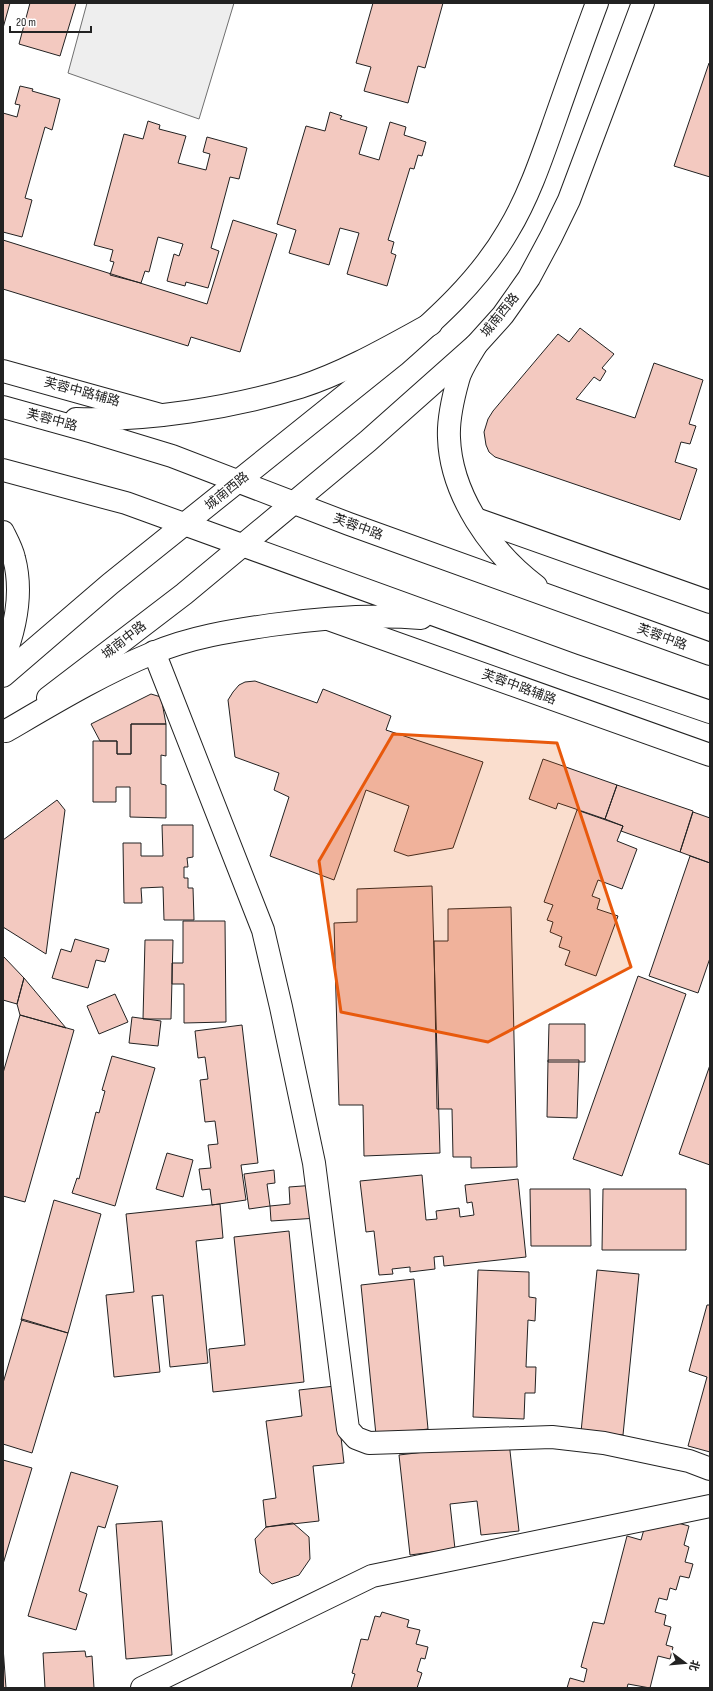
<svg xmlns="http://www.w3.org/2000/svg" width="713" height="1691" font-family="'Sofia Sans Condensed','Noto Sans SC',sans-serif">
	<style>
		.green { fill: #eee; stroke: #6f6f6f }
		.building { fill: #f3c9c0; stroke: #222 }
		.lines { fill: none; stroke-linecap: round; stroke-linejoin: round }
		.minor-casing { stroke: #222; stroke-width: 24 }
		.tertiary-casing { stroke: #222; stroke-width: 24 }
		.secondary-casing { stroke: #222; stroke-width: 24 }
		.primary-casing { stroke: #222; stroke-width: 24 }
		.minor { stroke: #fff; stroke-width: 22 }
		.tertiary { stroke: #fff; stroke-width: 22 }
		.secondary { stroke: #fff; stroke-width: 22 }
		.primary { stroke: #fff; stroke-width: 22 }
		.marked { fill: #e8590c; fill-opacity: 0.2; stroke: #e8590c; stroke-width: 3; stroke-linejoin: round }
		.labels { text-anchor: middle; dominant-baseline: central; stroke-width: 3; stroke-linejoin: round; paint-order: stroke }
		.street-label { font-size: 13px; fill: #222; stroke: #fff }
	</style>
	<rect width="100%" height="100%" fill="#fff"/>
	<!-- green -->
	<path class="green" d="M 87,3 L 234,3 L 199,119 L 68,73 Z"/>
	<!-- building -->
	<path class="building" d="M 3,3 L 10,3 L 3,28 Z
		M 30,3 L 76,3 L 60,56 L 19,44 Z
		M 373,3 L 443,3 L 425,68 L 418,66 L 408,103 L 364,91 L 371,67 L 356,63 Z
		M 709,63 L 710,64 L 710,177 L 674,166 Z
		M 20,86 L 33,89 L 32,91 L 60,99 L 52,130 L 45,127 L 25,198 L 32,200 L 22,237 L 3,232 L 3,113 L 17,117 L 20,105 L 15,104 Z
		M 330,112 L 342,116 L 340,119 L 367,127 L 359,154 L 379,160 L 390,122 L 406,127 L 404,135 L 426,142 L 422,156 L 418,155 L 414,169 L 410,168 L 388,240 L 394,242 L 391,253 L 396,255 L 387,286 L 347,274 L 359,233 L 340,228 L 329,265 L 289,253 L 296,230 L 277,224 L 306,126 L 325,131 Z
		M 148,121 L 160,125 L 159,129 L 186,136 L 178,163 L 206,170 L 210,154 L 203,152 L 207,137 L 247,148 L 239,179 L 230,177 L 211,248 L 219,251 L 208,288 L 186,282 L 185,286 L 167,281 L 174,254 L 179,256 L 183,244 L 158,237 L 149,272 L 145,271 L 141,283 L 110,275 L 114,262 L 110,261 L 113,250 L 94,245 L 124,134 L 143,139 Z
		M 233,220 L 277,234 L 240,352 L 191,337 L 188,346 L 3,289 L 3,240 L 207,304 Z
		M 580,328 L 614,354 L 602,368 L 606,371 L 600,381 L 594,377 L 576,399 L 635,418 L 654,363 L 703,380 L 689,424 L 696,426 L 690,444 L 681,442 L 675,462 L 697,469 L 680,520 L 495,457 L 489,452 L 486,445 L 484,432 L 488,419 L 493,411 L 558,334 L 569,342 Z
		M 255,681 L 317,703 L 323,689 L 391,716 L 386,730 L 483,762 L 453,848 L 408,856 L 394,851 L 409,806 L 366,790 L 334,880 L 270,856 L 289,797 L 274,790 L 279,773 L 235,757 L 228,700 L 233,692 L 239,685 L 245,682 Z
		M 151,694 L 161,697 L 166,724 L 131,724 L 131,754 L 117,754 L 117,741 L 100,741 L 91,724 Z
		M 131,724 L 166,724 L 166,756 L 161,755 L 161,784 L 166,785 L 166,818 L 130,817 L 130,787 L 116,787 L 116,802 L 93,802 L 93,741 L 117,741 L 117,754 L 131,754 Z
		M 543,759 L 617,785 L 605,819 L 558,803 L 556,809 L 529,799 Z
		M 617,785 L 693,811 L 680,852 L 621,831 L 623,826 L 605,819 Z
		M 57,800 L 65,810 L 46,954 L 3,927 L 3,840 Z
		M 577,810 L 623,826 L 617,841 L 637,849 L 622,889 L 598,880 L 592,896 L 600,899 L 597,909 L 618,916 L 596,976 L 565,965 L 570,951 L 559,947 L 562,937 L 550,932 L 553,922 L 547,920 L 553,905 L 544,902 Z
		M 693,812 L 710,818 L 710,863 L 680,852 Z
		M 162,825 L 193,825 L 193,857 L 187,858 L 188,867 L 184,867 L 184,878 L 188,878 L 188,888 L 193,888 L 194,920 L 164,920 L 163,887 L 141,888 L 142,903 L 124,903 L 123,843 L 141,843 L 141,856 L 163,856 Z
		M 690,856 L 710,863 L 710,958 L 698,993 L 649,976 Z
		M 432,886 L 440,1153 L 364,1156 L 363,1105 L 339,1105 L 334,923 L 357,922 L 357,889 Z
		M 511,907 L 517,1167 L 471,1168 L 471,1157 L 453,1157 L 452,1109 L 437,1109 L 434,941 L 448,941 L 448,909 Z
		M 183,921 L 225,921 L 226,1022 L 184,1023 L 184,984 L 172,984 L 172,963 L 183,963 Z
		M 75,939 L 109,949 L 105,962 L 96,960 L 88,988 L 52,978 L 61,949 L 71,952 Z
		M 145,940 L 173,940 L 171,1019 L 143,1019 Z
		M 3,956 L 24,978 L 17,1004 L 3,1000 Z
		M 638,976 L 686,994 L 622,1176 L 573,1159 Z
		M 24,978 L 66,1028 L 20,1015 L 17,1004 Z
		M 115,994 L 128,1022 L 99,1034 L 87,1006 Z
		M 20,1015 L 74,1030 L 25,1202 L 3,1196 L 3,1073 Z
		M 132,1017 L 161,1021 L 158,1046 L 129,1043 Z
		M 549,1024 L 585,1024 L 585,1062 L 548,1062 Z
		M 242,1025 L 258,1163 L 241,1165 L 246,1200 L 212,1205 L 210,1189 L 202,1190 L 199,1169 L 211,1168 L 208,1145 L 218,1144 L 215,1121 L 205,1122 L 200,1080 L 208,1079 L 205,1057 L 198,1058 L 195,1031 Z
		M 112,1056 L 155,1068 L 115,1206 L 72,1193 L 77,1178 L 79,1179 L 96,1112 L 99,1113 L 105,1091 L 102,1090 Z
		M 548,1060 L 579,1060 L 577,1118 L 547,1117 Z
		M 710,1065 L 710,1165 L 679,1154 Z
		M 167,1153 L 193,1160 L 183,1197 L 156,1189 Z
		M 274,1170 L 275,1183 L 267,1184 L 270,1206 L 249,1209 L 244,1174 Z
		M 422,1175 L 426,1220 L 437,1219 L 436,1211 L 459,1208 L 460,1217 L 474,1215 L 472,1202 L 467,1203 L 465,1185 L 518,1179 L 526,1257 L 444,1266 L 443,1256 L 434,1257 L 435,1269 L 410,1272 L 410,1267 L 392,1269 L 393,1274 L 379,1275 L 374,1231 L 366,1232 L 360,1181 Z
		M 316,1185 L 318,1218 L 271,1221 L 270,1206 L 290,1204 L 289,1187 Z
		M 530,1189 L 590,1189 L 591,1246 L 531,1246 Z
		M 603,1189 L 686,1189 L 686,1250 L 602,1250 Z
		M 54,1200 L 101,1214 L 68,1333 L 21,1320 Z
		M 220,1204 L 223,1238 L 196,1241 L 208,1363 L 170,1367 L 163,1295 L 152,1296 L 160,1372 L 114,1377 L 106,1295 L 134,1292 L 126,1214 Z
		M 289,1231 L 304,1382 L 213,1392 L 209,1349 L 245,1345 L 234,1237 Z
		M 478,1270 L 529,1272 L 529,1297 L 536,1298 L 535,1321 L 528,1320 L 526,1367 L 536,1367 L 535,1393 L 525,1393 L 524,1419 L 473,1417 Z
		M 597,1270 L 639,1274 L 623,1435 L 581,1432 Z
		M 414,1279 L 428,1429 L 376,1435 L 361,1285 Z
		M 707,1305 L 710,1305 L 710,1452 L 688,1446 L 707,1377 L 689,1371 Z
		M 22,1319 L 68,1333 L 32,1453 L 3,1444 L 3,1383 Z
		M 335,1386 L 344,1463 L 313,1466 L 319,1521 L 266,1527 L 263,1500 L 276,1498 L 266,1421 L 302,1416 L 299,1390 Z
		M 509,1442 L 519,1531 L 481,1535 L 477,1501 L 450,1504 L 455,1549 L 410,1555 L 399,1455 Z
		M 3,1460 L 32,1468 L 3,1564 Z
		M 71,1472 L 118,1486 L 105,1528 L 98,1526 L 79,1591 L 87,1594 L 76,1630 L 28,1616 Z
		M 648,1515 L 689,1526 L 684,1545 L 689,1547 L 685,1562 L 693,1564 L 689,1578 L 680,1576 L 676,1590 L 670,1588 L 667,1600 L 659,1598 L 655,1612 L 666,1615 L 664,1625 L 671,1627 L 666,1645 L 673,1647 L 670,1659 L 658,1656 L 650,1688 L 628,1684 L 627,1688 L 567,1688 L 570,1678 L 584,1682 L 587,1669 L 581,1667 L 593,1622 L 604,1624 L 627,1536 L 641,1540 Z
		M 162,1521 L 172,1655 L 126,1659 L 116,1524 Z
		M 293,1523 L 309,1537 L 310,1559 L 299,1575 L 272,1584 L 260,1573 L 255,1539 L 266,1527 Z
		M 382,1612 L 409,1620 L 407,1627 L 420,1630 L 416,1644 L 428,1647 L 425,1659 L 421,1658 L 417,1671 L 422,1673 L 417,1688 L 351,1688 L 355,1674 L 352,1673 L 361,1639 L 368,1640 L 375,1616 L 380,1617 Z
		M 3,1647 L 6,1688 L 3,1688 Z
		M 85,1651 L 86,1657 L 92,1656 L 94,1688 L 45,1688 L 43,1653 Z"/>
	<g class="lines">
		<defs>
			<path id="minor" d="M 154,652 L 263,930 L 281,1007 L 314,1163 L 348,1429 L 356,1438 L 369,1443 L 552,1437 L 604,1443 L 689,1461 L 710,1469
				M 142,1688 L 372,1576 L 710,1506"/>
			<path id="tertiary" d="M 3,371 L 161,415
				M 476,519 L 710,602
				M 328,619 L 710,755"/>
			<path id="secondary" d="M 3,676 L 110,584 L 394,356 C 436,319 479,281 508,231 C 528,198 541,160 554,123 C 568,83 582,43 597,3
				M 48,698 L 184,594 L 368,441 L 476,345 L 503,315 L 529,278 L 551,237 L 569,200 L 643,3"/>
			<path id="primary" d="M 476,345 C 470,356 461,368 458,380 C 453,398 448,420 449,438 C 451,495 491,552 536,586
				M 3,407 L 93,432 L 172,456 L 349,524 L 710,654
				M 76,419 C 148,421 231,408 300,387 C 346,372 389,347 431,324
				M 3,470 L 126,503 L 573,665 L 710,712
				M 3,532 C 7,540 12,549 14,558 C 23,592 16,627 3,660
				M 6,731 C 54,703 102,674 153,653 C 191,637 230,631 271,625 C 321,618 371,614 421,618"/>
		</defs>
		<!-- minor casing -->
		<use href="#minor" class="minor-casing"/>
		<!-- tertiary casing -->
		<use href="#tertiary" class="tertiary-casing"/>
		<!-- secondary casing -->
		<use href="#secondary" class="secondary-casing"/>
		<!-- primary casing -->
		<use href="#primary" class="primary-casing"/>
		<!-- minor -->
		<use href="#minor" class="minor"/>
		<!-- tertiary -->
		<use href="#tertiary" class="tertiary"/>
		<!-- secondary -->
		<use href="#secondary" class="secondary"/>
		<!-- primary -->
		<use href="#primary" class="primary"/>
	</g>
	<!-- marked area -->
	<path class="marked" d="M 393,734 L 557,743 L 631,967 L 488,1042 L 341,1012 L 319,861 Z"/>
	<g class="labels">
		<!-- street labels -->
		<g class="street-label">
			<text transform="translate(500 315) rotate(-51)">城南西路</text>
			<text transform="translate(82 392) rotate(15)">芙蓉中路辅路</text>
			<text transform="translate(52 420) rotate(15)">芙蓉中路</text>
			<text transform="translate(227 491) rotate(-39)">城南西路</text>
			<text transform="translate(358 527) rotate(20)">芙蓉中路</text>
			<text transform="translate(662 637) rotate(20)">芙蓉中路</text>
			<text transform="translate(124 640) rotate(-38)">城南中路</text>
			<text transform="translate(519 687) rotate(20)">芙蓉中路辅路</text>
		</g>
	</g>
	<!-- border -->
	<rect width="713" height="1691" fill="none" stroke="#222222" stroke-width="8"/>
	<!-- north arrow -->
	<g transform="translate(685 1663) rotate(106)" stroke="#ffffff" stroke-width="3" paint-order="stroke">
	<path d="M0-3L7 15L0 10L-7 15Z" fill="#222222"/>
	<text y="-6" font-size="11" font-weight="bold" text-anchor="middle" fill="#222222">北</text>
	</g>
	<!-- scale -->
	<path d="M10 26v6h81v-6" fill="none" stroke="#222222" stroke-width="2"/>
	<text x="16" y="26" font-size="12" fill="#222222" stroke="#ffffff" stroke-width="3" paint-order="stroke">20 m</text>
</svg>
